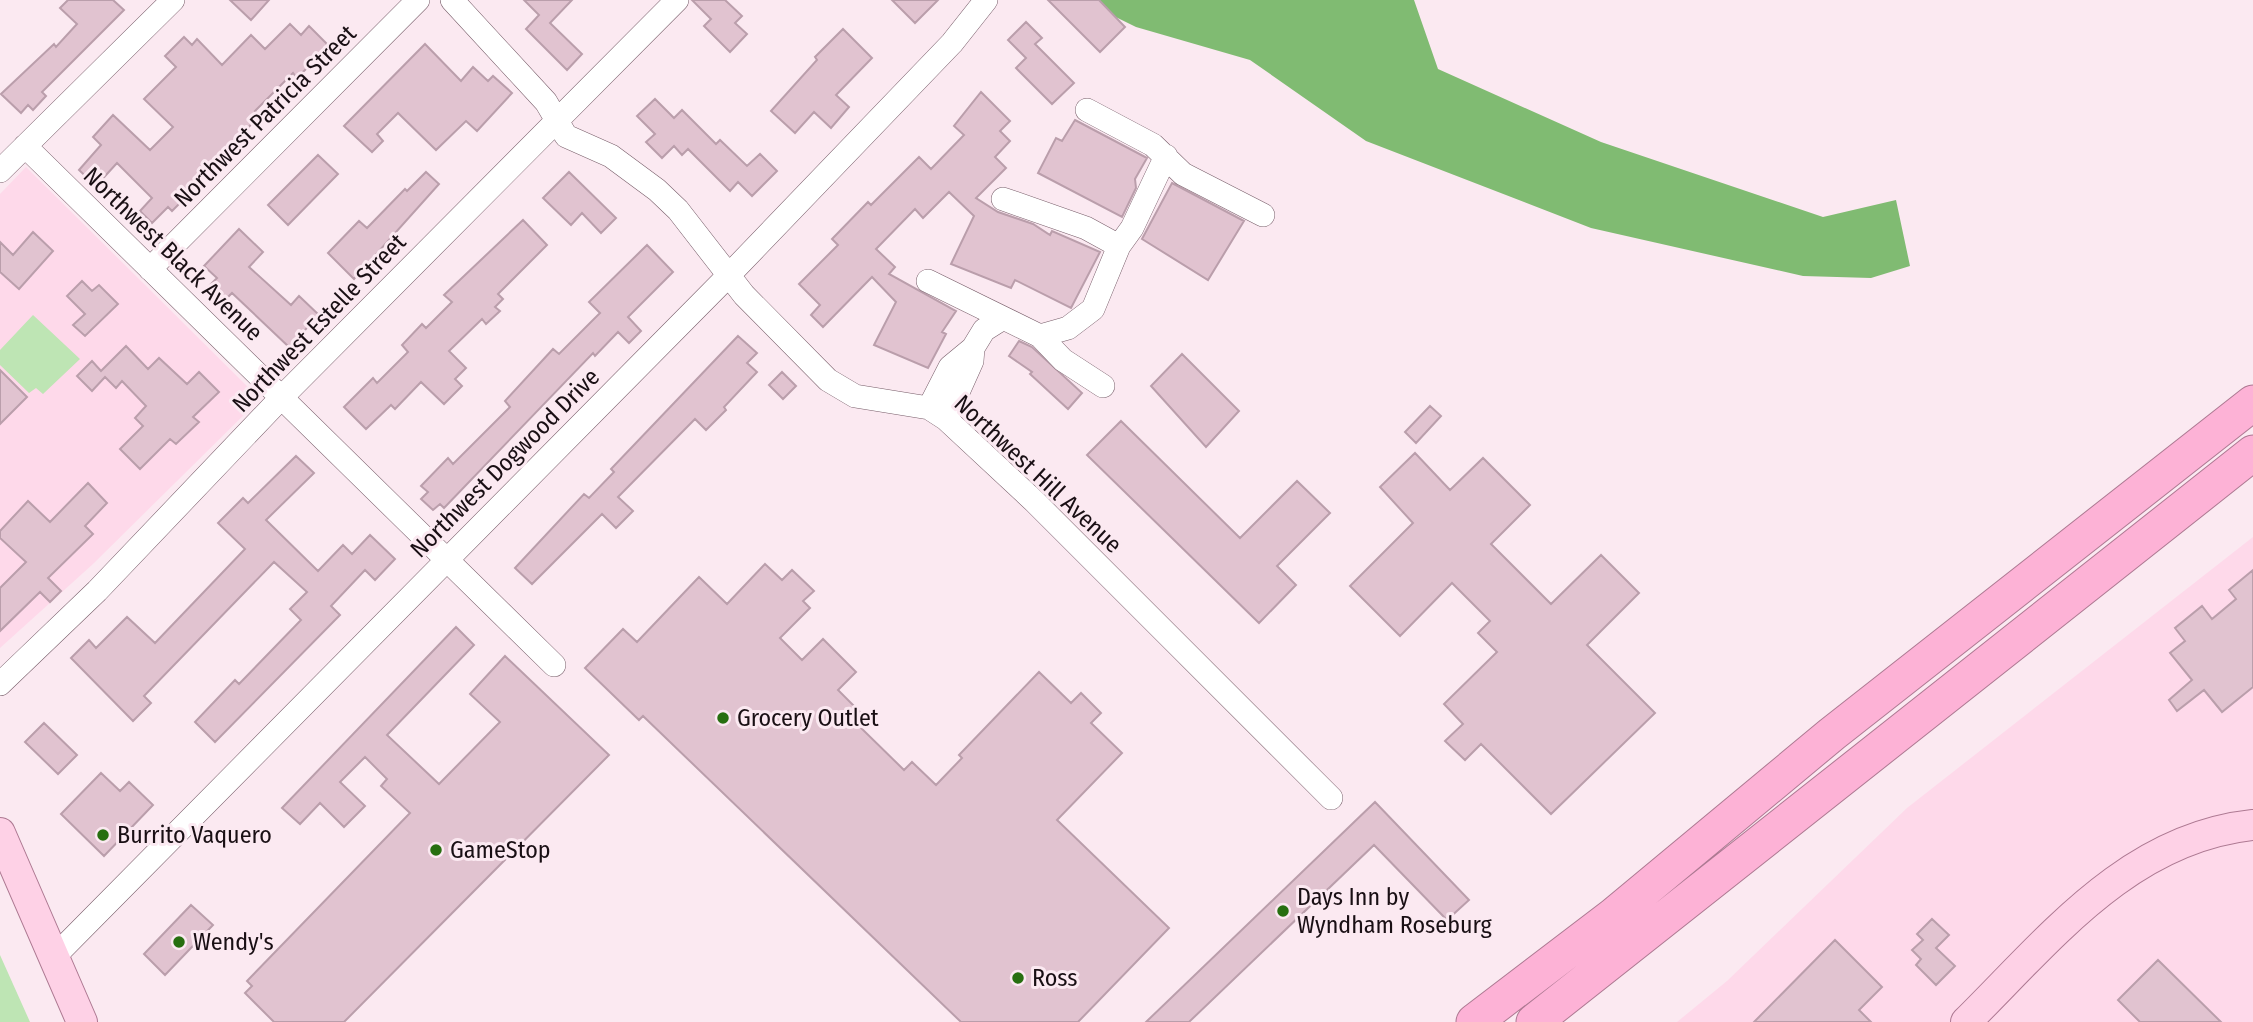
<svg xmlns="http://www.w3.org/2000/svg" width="2253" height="1022" font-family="'Fira Sans Condensed',sans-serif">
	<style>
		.built { fill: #fed9ea }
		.green { fill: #bee5b4 }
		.forest { fill: #80bb72 }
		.building { fill: #e1c3d0; stroke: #ba9eab; stroke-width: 2 }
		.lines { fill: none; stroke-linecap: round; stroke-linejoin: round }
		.minor-casing { stroke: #775d69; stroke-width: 24 }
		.major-casing { stroke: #ad7992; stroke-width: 32 }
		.highway-casing { stroke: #ad7992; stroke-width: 37 }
		.minor { stroke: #fff; stroke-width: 23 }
		.major { stroke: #fed1e6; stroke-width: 30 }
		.highway { stroke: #fdb2d6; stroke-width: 35 }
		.poi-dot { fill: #276f10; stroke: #fbe9f1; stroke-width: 2.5 }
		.labels { text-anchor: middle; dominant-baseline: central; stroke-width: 6; stroke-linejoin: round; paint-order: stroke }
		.street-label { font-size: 24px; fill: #190f14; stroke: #fbe9f1 }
		.poi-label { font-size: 24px; fill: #190f14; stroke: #fbe9f1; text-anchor: start }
	</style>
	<rect width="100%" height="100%" fill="#fbe9f1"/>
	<!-- built -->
	<path class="built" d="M 26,167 L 260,399 L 93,564 L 0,648 L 0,194 Z
		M 2253,537 L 2253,1022 L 1677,1022 L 1727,981 L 1907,808 Z"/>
	<!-- green -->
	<path class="green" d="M 33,315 L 80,359 L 43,394 L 36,388 L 29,393 L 0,365 L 0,350 Z
		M 0,955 L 30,1022 L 0,1022 Z"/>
	<!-- forest -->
	<path class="forest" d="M 1081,0 L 1414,0 L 1438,69 L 1601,142 L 1823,217 L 1896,200 L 1910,266 L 1871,278 L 1803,276 L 1591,228 L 1366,141 L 1250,60 L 1136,27 Z"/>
	<!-- building -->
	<path class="building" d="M 68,0 L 113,0 L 124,10 L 42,92 L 46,96 L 33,110 L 28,105 L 21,113 L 1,94 L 54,44 L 56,47 L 77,24 L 60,8 Z
		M 230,0 L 269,0 L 251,20 Z
		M 524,0 L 572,0 L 550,23 L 582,54 L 567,70 L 526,29 L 539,15 Z
		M 692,0 L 725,0 L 742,16 L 735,23 L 747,34 L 730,52 L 704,26 L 711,19 Z
		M 892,0 L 938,0 L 915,23 Z
		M 1048,0 L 1099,0 L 1125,27 L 1100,52 Z
		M 1026,22 L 1042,38 L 1035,44 L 1074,83 L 1052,104 L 1016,68 L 1026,58 L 1008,40 Z
		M 290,24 L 301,35 L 309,26 L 329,46 L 297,78 L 293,73 L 255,111 L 259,115 L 248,128 L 181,193 L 185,198 L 172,211 L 168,207 L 152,223 L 140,211 L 152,198 L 117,163 L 96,186 L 79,170 L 101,145 L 93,137 L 113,115 L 150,150 L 173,127 L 144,99 L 176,67 L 165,56 L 184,37 L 192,45 L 197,39 L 222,65 L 251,35 L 265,49 Z
		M 843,29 L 872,58 L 836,95 L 849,107 L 831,128 L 814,112 L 795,133 L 771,111 L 817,60 L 815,57 Z
		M 425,44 L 461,81 L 473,67 L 488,81 L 493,76 L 512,93 L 477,131 L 466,121 L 436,150 L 398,113 L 377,134 L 383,141 L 372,152 L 344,126 Z
		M 981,92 L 1010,121 L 1000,131 L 1010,141 L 995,157 L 1006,168 L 976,198 L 998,212 L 1033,224 L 1050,235 L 1052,231 L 1100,252 L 1071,308 L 1015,280 L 1011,288 L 951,264 L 974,216 L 949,192 L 923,218 L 915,209 L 876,249 L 895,267 L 889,274 L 956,311 L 942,332 L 946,334 L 928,368 L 874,345 L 896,302 L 872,277 L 823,327 L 811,315 L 820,305 L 799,284 L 838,245 L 832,239 L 868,202 L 871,205 L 919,157 L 931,169 L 964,135 L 954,126 Z
		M 655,99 L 674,118 L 682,110 L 716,144 L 720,140 L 747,166 L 760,154 L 777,171 L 752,196 L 738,182 L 730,191 L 688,149 L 682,155 L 674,146 L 662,158 L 646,142 L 655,134 L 637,116 Z
		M 1075,120 L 1147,158 L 1135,179 L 1136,188 L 1122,217 L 1038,173 L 1056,138 L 1062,141 Z
		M 318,155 L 338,174 L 288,225 L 268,205 Z
		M 426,172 L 439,184 L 354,279 L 328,253 L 359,221 L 367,228 L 405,189 L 407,191 Z
		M 569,172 L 616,218 L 601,233 L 582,213 L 571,225 L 543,198 Z
		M 1172,183 L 1244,221 L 1208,280 L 1142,239 Z
		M 523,220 L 547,245 L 498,294 L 503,299 L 495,307 L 500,311 L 486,324 L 482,319 L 449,351 L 466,368 L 455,379 L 462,386 L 444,404 L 421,382 L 395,409 L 391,405 L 366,429 L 344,407 L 373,378 L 377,383 L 408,352 L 402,345 L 422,324 L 426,328 L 452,302 L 444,295 Z
		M 239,229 L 263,252 L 249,267 L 291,305 L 299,296 L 319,315 L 289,347 L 232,293 L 223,302 L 208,287 L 217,278 L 204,266 Z
		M 33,232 L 53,251 L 19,289 L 0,272 L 0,242 L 13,255 Z
		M 647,245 L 673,272 L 628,317 L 641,331 L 629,343 L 618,332 L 595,356 L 593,353 L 444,508 L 440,504 L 433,510 L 421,499 L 428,492 L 421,486 L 448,458 L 453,464 L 510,407 L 505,401 L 553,349 L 559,354 L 600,313 L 589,302 Z
		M 82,281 L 92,291 L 99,285 L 118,304 L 85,336 L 73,325 L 85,314 L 67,296 Z
		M 738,336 L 757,353 L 747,363 L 757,372 L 724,407 L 726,410 L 706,430 L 695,419 L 618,497 L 633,511 L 616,528 L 602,514 L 532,584 L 515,568 L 584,494 L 589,498 L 614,472 L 611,469 Z
		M 1019,341 L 1032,347 L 1082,393 L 1068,409 L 1030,374 L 1032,372 L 1009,356 Z
		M 126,346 L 148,369 L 159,358 L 187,384 L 199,372 L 219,392 L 193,417 L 199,422 L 176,444 L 170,439 L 140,469 L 120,449 L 143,426 L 135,418 L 146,406 L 122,381 L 116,388 L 105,377 L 92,391 L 77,376 L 92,361 L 101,371 Z
		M 1182,354 L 1239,411 L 1206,447 L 1151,386 Z
		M 0,370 L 27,397 L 0,424 Z
		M 782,372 L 796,386 L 783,399 L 769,385 Z
		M 1430,406 L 1441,416 L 1416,443 L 1405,432 Z
		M 1121,421 L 1240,538 L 1297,481 L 1330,513 L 1277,566 L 1296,585 L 1259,623 L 1087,455 Z
		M 1415,453 L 1450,490 L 1483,458 L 1530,505 L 1491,544 L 1551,604 L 1601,555 L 1639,593 L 1587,645 L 1655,713 L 1551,814 L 1481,744 L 1465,760 L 1445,741 L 1463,724 L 1444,704 L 1497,652 L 1478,633 L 1490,621 L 1452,583 L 1400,636 L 1350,586 L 1413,523 L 1380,487 Z
		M 296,456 L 314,473 L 266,520 L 318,571 L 343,545 L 352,554 L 370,535 L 395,559 L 375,580 L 365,570 L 331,606 L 340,615 L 215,742 L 195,722 L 235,680 L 239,684 L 301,620 L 290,609 L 307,592 L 274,562 L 144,696 L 151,703 L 133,721 L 71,658 L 89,640 L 96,648 L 127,617 L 155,643 L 245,549 L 218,523 L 243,498 L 248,503 Z
		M 88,483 L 107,503 L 85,526 L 93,534 L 48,578 L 61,591 L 50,602 L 40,592 L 0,631 L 0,588 L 26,562 L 0,538 L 0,531 L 28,501 L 50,522 Z
		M 765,564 L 782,580 L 792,570 L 814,591 L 803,601 L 810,608 L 780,638 L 802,660 L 823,639 L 856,672 L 838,690 L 866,718 L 859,726 L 904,770 L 912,762 L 936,785 L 962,758 L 959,755 L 1039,672 L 1071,703 L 1081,693 L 1101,713 L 1091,723 L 1122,753 L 1057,820 L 1169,928 L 1078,1022 L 961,1022 L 643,716 L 639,720 L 585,668 L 623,629 L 637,642 L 699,577 L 727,604 Z
		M 2253,570 L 2253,687 L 2222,712 L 2204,690 L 2177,711 L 2169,700 L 2192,680 L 2170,653 L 2185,641 L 2175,628 L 2202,606 L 2212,619 L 2236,599 L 2229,590 Z
		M 456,627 L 474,645 L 387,735 L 439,784 L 500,722 L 470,694 L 505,656 L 609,755 L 344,1022 L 274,1022 L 245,993 L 252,986 L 247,981 L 410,813 L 381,786 L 387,779 L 365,757 L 340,782 L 365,806 L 344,827 L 320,803 L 300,824 L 282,808 Z
		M 44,723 L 77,755 L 58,774 L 25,742 Z
		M 101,773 L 120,791 L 129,782 L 153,805 L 104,856 L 61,814 Z
		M 1375,802 L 1469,900 L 1447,920 L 1374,845 L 1189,1022 L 1146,1022 Z
		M 191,905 L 213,925 L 165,975 L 144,954 Z
		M 1932,919 L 1949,935 L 1936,948 L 1955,966 L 1936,985 L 1916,965 L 1921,959 L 1912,950 L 1923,940 L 1917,934 Z
		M 1835,940 L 1882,987 L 1859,1010 L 1871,1022 L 1754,1022 Z
		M 2158,960 L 2221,1022 L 2140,1022 L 2118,1000 Z"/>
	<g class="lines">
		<defs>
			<path id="minor" d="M 452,0 L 546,102 L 566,136 L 611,156 L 657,190 L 678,210 L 744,295 L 828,380 L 855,396 L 929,408 L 946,419 L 1035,502 L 1331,798
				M 1087,110 L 1153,145 L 1183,174 L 1263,215
				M 25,146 L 554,665
				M 0,171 L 173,0
				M 1003,199 L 1086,228 L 1119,246
				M 150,269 L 418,0
				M 928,281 L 1040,336 L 1063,360 L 1103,386
				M 1040,336 L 1068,328 L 1093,309 L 1119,246 L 1132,228 L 1166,156
				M 973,348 L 984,330 L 1003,318
				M 929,408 L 950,367 L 973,348 L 972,361 L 946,419
				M 0,684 L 97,591 L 281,398 L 677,0
				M 55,956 L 729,275 L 952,43 L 986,0"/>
			<path id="major" d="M 0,833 L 82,1022
				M 1966,1022 C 2049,940 2128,838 2253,825"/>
			<path id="highway" d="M 1474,1022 L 1613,916 L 1832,734 L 2253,403
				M 1534,1022 L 2253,453"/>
		</defs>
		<!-- minor casing -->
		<use href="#minor" class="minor-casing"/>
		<!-- major casing -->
		<use href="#major" class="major-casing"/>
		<!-- highway casing -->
		<use href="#highway" class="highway-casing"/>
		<!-- minor -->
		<use href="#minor" class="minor"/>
		<!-- major -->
		<use href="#major" class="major"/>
		<!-- highway -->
		<use href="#highway" class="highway"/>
	</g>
	<!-- markers -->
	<g class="poi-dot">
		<circle cx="723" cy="718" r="7"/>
		<circle cx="103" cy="835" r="7"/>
		<circle cx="436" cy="850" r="7"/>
		<circle cx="1283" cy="911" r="7"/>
		<circle cx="179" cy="942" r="7"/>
		<circle cx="1018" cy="978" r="7"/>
	</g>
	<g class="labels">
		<!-- street labels -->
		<g class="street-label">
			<text transform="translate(265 116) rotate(-45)">Northwest Patricia Street</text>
			<text transform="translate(173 254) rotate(44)">Northwest Black Avenue</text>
			<text transform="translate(319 323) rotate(-46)">Northwest Estelle Street</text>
			<text transform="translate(505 463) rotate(-45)">Northwest Dogwood Drive</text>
			<text transform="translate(1038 474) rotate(43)">Northwest Hill Avenue</text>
		</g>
		<!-- poi labels -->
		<g class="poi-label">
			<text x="737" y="718">Grocery Outlet</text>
			<text x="117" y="835">Burrito Vaquero</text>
			<text x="450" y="850">GameStop</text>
			<text x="1297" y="897">Days Inn by<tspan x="1297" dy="28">Wyndham Roseburg</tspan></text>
			<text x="193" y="942">Wendy's</text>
			<text x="1032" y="978">Ross</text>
		</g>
	</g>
</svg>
